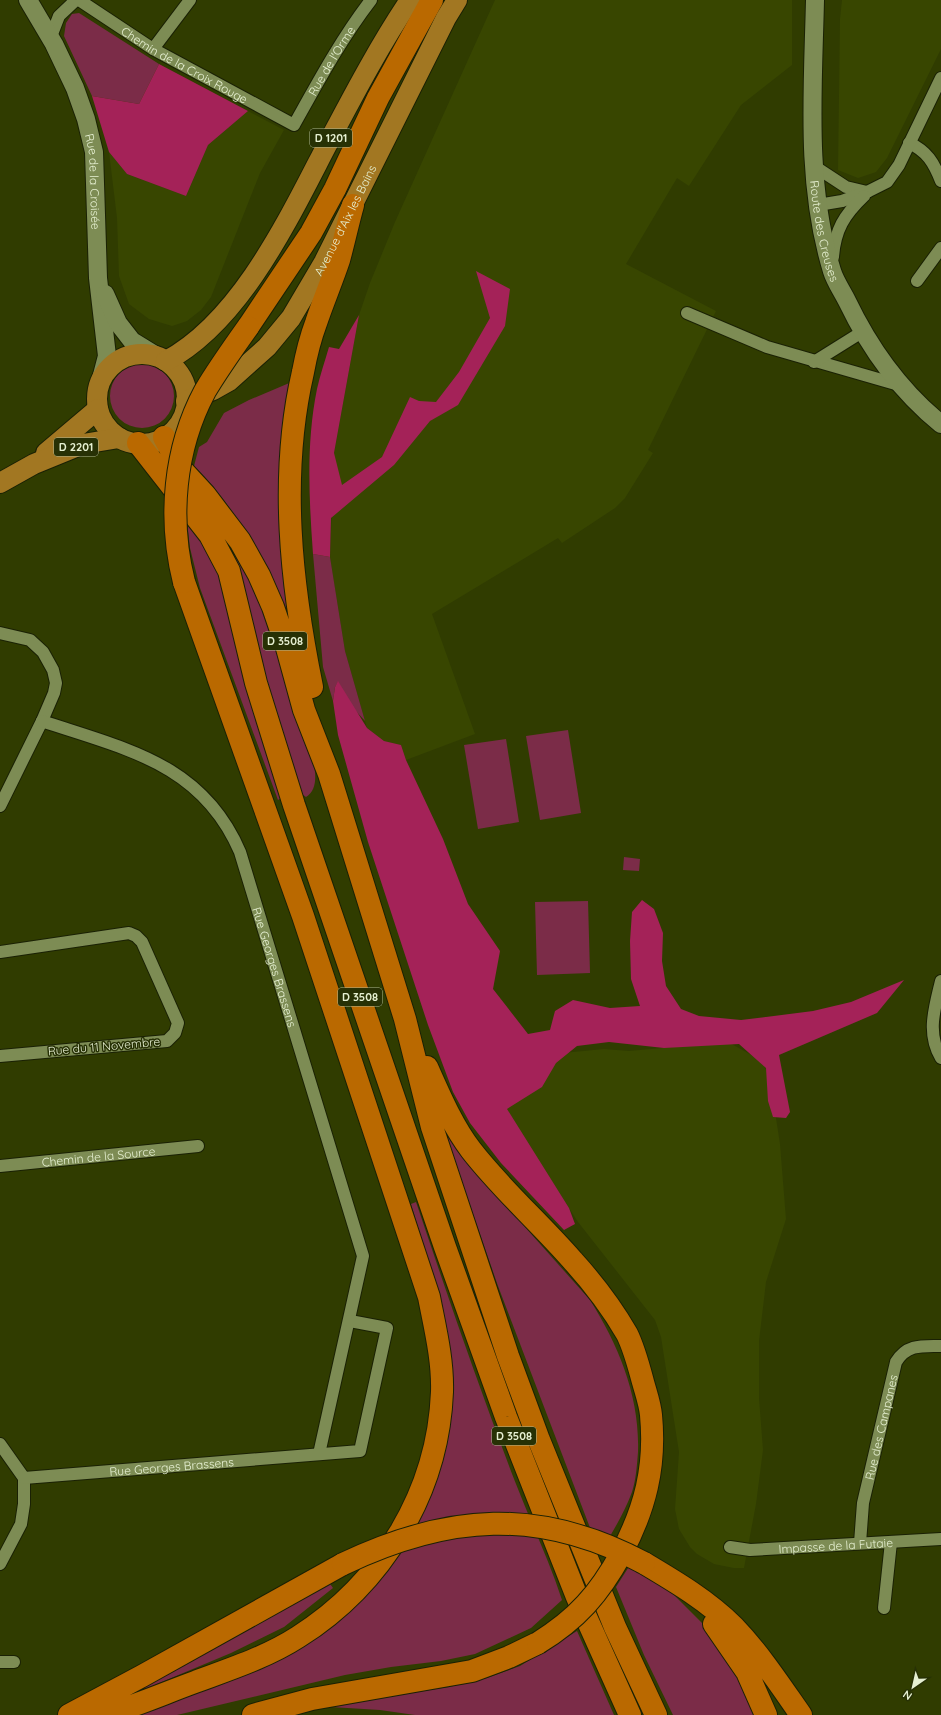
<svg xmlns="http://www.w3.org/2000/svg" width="941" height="1715" font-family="Quicksand,sans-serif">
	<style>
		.built { fill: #384600 }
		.green { fill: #7b2c48 }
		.forest { fill: #a42258 }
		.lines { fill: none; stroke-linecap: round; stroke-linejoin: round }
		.street-casing { stroke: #1a2104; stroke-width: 14 }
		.secondary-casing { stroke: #1a2104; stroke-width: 20 }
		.primary-casing { stroke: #1a2104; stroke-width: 22 }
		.highway-casing { stroke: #1a2104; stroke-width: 24 }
		.street { stroke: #7d8c54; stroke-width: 12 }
		.secondary { stroke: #7d8c54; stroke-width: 18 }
		.primary { stroke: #a27722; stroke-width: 20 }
		.highway { stroke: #ba6900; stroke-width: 22 }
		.highway-bridge-casing { stroke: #1a2104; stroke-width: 24; stroke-linecap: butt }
		.highway-bridge { stroke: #ba6900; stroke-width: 22 }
		.labels { text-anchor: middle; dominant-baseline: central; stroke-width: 3; stroke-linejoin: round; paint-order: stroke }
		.shield { fill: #273105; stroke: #adb794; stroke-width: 1 }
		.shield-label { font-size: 11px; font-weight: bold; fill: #e6f0d2 }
		.street-label { font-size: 12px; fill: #e6f0d2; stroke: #273105 }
	</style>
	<rect width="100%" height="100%" fill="#303c00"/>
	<!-- built -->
	<path class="built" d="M 495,0 L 792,0 L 792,65 L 741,105 L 689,186 L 677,178 L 626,264 L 716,311 L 648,450 L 653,453 L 625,498 L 615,508 L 562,543 L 558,538 L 432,614 L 475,734 L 406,760 L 401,745 L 384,741 L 367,728 L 345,651 L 330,558 L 334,453 L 359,315 L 370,283 L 395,222 Z
		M 842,0 L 941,0 L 941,49 L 887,158 L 876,172 L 858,178 L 838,170 L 840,19 Z
		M 248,111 L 284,130 L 260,173 L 211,297 L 201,310 L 187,321 L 172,326 L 149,319 L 129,304 L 119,276 L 117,218 L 109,152 L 127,174 L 186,196 L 208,145 Z
		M 728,1042 L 755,1057 L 764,1066 L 769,1073 L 780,1144 L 786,1219 L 766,1282 L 759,1341 L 759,1398 L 763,1450 L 756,1504 L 744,1568 L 734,1568 L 714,1564 L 697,1554 L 690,1547 L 679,1529 L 675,1509 L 679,1452 L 661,1337 L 655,1320 L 578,1222 L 504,1108 L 522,1057 L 604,1049 L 629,1051 Z"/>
	<!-- green -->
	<path class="green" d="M 79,13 L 159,64 L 139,104 L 92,96 L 64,36 L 66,23 L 72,14 Z
		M110 396a32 32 0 1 1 64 0a32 32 0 1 1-64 0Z
		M 294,381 L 291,617 L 287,617 C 263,563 237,507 194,466 L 199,447 L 207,442 L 224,413 L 249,400 Z
		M 214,511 L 255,577 L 310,747 C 313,761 322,787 306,797 L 302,794 Z
		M 187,522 L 217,563 L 281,798 L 278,800 L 200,588 L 190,548 Z
		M 313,554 L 330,557 L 345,651 L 365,721 L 354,709 L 338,682 L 335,687 L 333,701 L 323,667 Z
		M 568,730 L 581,813 L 540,820 L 526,736 Z
		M 506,739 L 519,822 L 478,829 L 464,745 Z
		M 624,857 L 640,859 L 639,871 L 623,870 Z
		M 588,901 L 590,973 L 537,975 L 535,902 Z
		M 448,1128 L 476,1172 L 590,1300 C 619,1346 640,1397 638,1452 C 637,1465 636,1480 632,1492 C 624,1514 611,1534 600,1554 L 498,1286 L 445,1133 L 444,1129 Z
		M 416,1202 C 448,1297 480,1391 516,1484 C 531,1523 549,1560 562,1600 L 531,1628 L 475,1654 L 441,1661 L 391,1667 L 345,1675 L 177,1715 L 137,1715 L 298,1649 L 326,1631 L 345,1614 L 430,1494 L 435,1283 L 411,1204 Z
		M 630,1565 L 672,1593 L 717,1638 L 757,1715 L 673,1715 L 644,1655 L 616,1587 Z
		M 328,1581 L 333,1588 L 284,1627 L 231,1653 L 145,1689 L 143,1686 Z
		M 577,1631 L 614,1715 L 415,1715 L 380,1710 L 331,1707 L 332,1705 L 449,1687 L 487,1678 L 520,1666 Z"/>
	<!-- forest -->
	<path class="forest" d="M 159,64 L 248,111 L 208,145 L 186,196 L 127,174 L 109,152 L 92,96 L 139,104 Z
		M 476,271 L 510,289 L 505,326 L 458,405 L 430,421 L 394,465 L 331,518 L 330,557 L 313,554 C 309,499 306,443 317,389 C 320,375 325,361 329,347 L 339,349 L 359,315 L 334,453 L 342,485 L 382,457 L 410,397 L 419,401 L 436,402 L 459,372 L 490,318 Z
		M 338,681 L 367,728 L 384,741 L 401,745 L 406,760 L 443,839 L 468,904 L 500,951 L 493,989 L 528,1034 L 550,1030 L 555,1011 L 573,1000 L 610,1008 L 640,1006 L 631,979 L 630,941 L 632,912 L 642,900 L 654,909 L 663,933 L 662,961 L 666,986 L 681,1009 L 699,1016 L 741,1020 L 813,1011 L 851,1002 L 904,980 L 877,1013 L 779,1055 L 790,1112 L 786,1118 L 773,1117 L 768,1101 L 766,1068 L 739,1044 L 664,1048 L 609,1042 L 577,1046 L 556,1063 L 542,1087 L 507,1109 L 569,1208 L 575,1224 L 564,1230 L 501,1163 L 470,1123 L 453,1092 L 428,1025 L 368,842 L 338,735 L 333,701 L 335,687 Z"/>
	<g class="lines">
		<defs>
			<g id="street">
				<path id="s1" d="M 79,0 L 153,49 L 294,125 C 318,82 341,39 371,0"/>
				<path d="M 52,34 L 59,16 L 76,0"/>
				<path d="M 153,49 L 190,0"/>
				<path d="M 909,143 C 927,151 934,163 941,181"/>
				<path d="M 814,166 L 846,187 L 867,192"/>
				<path d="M 818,205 L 842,201 L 867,192 L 887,182 L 899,165 L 941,78"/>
				<path d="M 833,257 C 835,230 844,215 864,196"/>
				<path d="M 917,281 L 941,248"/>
				<path d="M 687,313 L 767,347 L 899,385"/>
				<path d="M 814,362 L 862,332"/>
				<path d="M 0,633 L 30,640 L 43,652 L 53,670 L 56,683 L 54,693 L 42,721 L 0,806"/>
				<path id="s2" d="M 42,721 C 125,749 202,763 240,852 L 363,1256 L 319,1454"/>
				<path d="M 0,952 L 129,933 L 136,936 L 142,942 L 178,1023 L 175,1033 L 167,1041 L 0,1056"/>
				<path d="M 941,981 C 935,1007 926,1033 941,1058"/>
				<path id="s3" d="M 0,1166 L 198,1146"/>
				<path d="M 0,1444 L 24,1478 L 24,1504 L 21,1524 L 0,1564"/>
				<path id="s4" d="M 24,1478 L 360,1451 L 387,1328 L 350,1321"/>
				<path id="s5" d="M 860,1543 L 863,1503 L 896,1362 C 907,1344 922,1346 941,1346"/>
				<path id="s6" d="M 730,1547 L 750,1550 L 941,1539"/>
				<path d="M 884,1608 L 891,1542"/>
				<path d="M 0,1662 L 14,1662"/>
			</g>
			<g id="secondary">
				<path id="s7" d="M 28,0 L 54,44 L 75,88 L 86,119 L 94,152 L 98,278 L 107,356 L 101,379"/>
				<path id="s8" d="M 815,0 C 813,90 805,183 832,271 C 835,281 842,291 847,301 C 870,349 899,390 941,424"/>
				<path d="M 105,294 L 118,323 L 132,341 L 158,357"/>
			</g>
			<g id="primary">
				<circle cx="142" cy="399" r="45"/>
				<path d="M 166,361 C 241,321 289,218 327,145 C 353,96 379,46 410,0"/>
				<path id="s9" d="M 186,401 L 213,390 L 229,381 L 267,347 L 291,318 L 324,262 L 446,18 L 457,0"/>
				<path d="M 46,453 L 98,409"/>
				<path d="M 0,483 L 34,464 L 83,444 L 119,438"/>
			</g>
			<path id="highway" d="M 248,327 L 311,233 L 335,189 L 378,98 L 432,0
				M 164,437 L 181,469 L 205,495 L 240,541 L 259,575 L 273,607 L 287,648 L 304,710 L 329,774 L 405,1019 L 432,1127 L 508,1356 L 539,1440 L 615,1627 L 656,1715
				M 138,443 L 210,535 L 229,571 L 256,683 L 294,805 L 445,1247 L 506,1417 L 577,1597 L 630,1715
				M 312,687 C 291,584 279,476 303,372 C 306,356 310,339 316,323 C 323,302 332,281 339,260 C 344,242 348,223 353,205
				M 427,1067 C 440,1096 452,1125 471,1150 C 502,1190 540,1223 573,1261 C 593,1283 612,1308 627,1334 C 634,1348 639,1367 643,1382 C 646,1393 650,1404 651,1415 C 656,1467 645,1509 621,1554
				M 644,1563 C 676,1582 708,1601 734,1627 C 759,1653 780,1685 801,1715
				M 714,1624 L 747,1672 L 766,1715
				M 69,1715 L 142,1676 L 343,1564
				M 105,1715 C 135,1706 165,1693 195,1682 C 230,1669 267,1657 298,1637 C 382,1584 438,1493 442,1392 C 443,1360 435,1328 429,1297 L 303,916 L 184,582
				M 253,1715 L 312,1699 L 472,1671 L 509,1657 L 538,1643"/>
		</defs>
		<!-- street casing -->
		<use href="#street" class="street-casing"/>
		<!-- secondary casing -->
		<use href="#secondary" class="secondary-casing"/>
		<!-- primary casing -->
		<use href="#primary" class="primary-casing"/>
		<!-- highway casing -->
		<use href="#highway" class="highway-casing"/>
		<!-- street -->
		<use href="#street" class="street"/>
		<!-- secondary -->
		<use href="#secondary" class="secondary"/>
		<!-- primary -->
		<use href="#primary" class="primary"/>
		<!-- highway -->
		<use href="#highway" class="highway"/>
		<defs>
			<path id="highway-bridge" d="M 184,582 C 168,519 174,449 205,391 C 218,369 233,348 248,327
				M 343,1564 C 448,1514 539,1507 644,1563
				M 538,1643 C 577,1619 599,1594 621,1554"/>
		</defs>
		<!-- highway-bridge casing -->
		<use href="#highway-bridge" class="highway-bridge-casing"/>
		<!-- highway-bridge -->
		<use href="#highway-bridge" class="highway-bridge"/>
	</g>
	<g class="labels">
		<!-- shield labels -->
		<g class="shield">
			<rect x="310" y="129" width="42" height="18" rx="3"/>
			<rect x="54" y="438" width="44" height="18" rx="3"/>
			<rect x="263" y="632" width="44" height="18" rx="3"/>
			<rect x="338" y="988" width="44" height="18" rx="3"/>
			<rect x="492" y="1427" width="44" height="18" rx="3"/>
		</g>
		<g class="shield-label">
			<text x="331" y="138">D 1201</text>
			<text x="76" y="447">D 2201</text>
			<text x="285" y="641">D 3508</text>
			<text x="360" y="997">D 3508</text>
			<text x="514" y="1436">D 3508</text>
		</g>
		<!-- street labels -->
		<g class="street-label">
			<text stroke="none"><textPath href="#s1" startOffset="323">Rue de l'Orme</textPath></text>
			<text stroke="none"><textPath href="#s1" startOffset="124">Chemin de la Croix Rouge</textPath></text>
			<text stroke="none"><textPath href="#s7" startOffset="196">Rue de la Croisée</textPath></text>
			<text stroke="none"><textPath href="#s9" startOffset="248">Avenue d'Aix les Bains</textPath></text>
			<text stroke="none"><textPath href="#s8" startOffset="232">Route des Creuses</textPath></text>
			<text stroke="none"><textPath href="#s2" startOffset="367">Rue Georges Brassens</textPath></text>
			<text transform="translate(104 1046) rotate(-5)">Rue du 11 Novembre</text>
			<text stroke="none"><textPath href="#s3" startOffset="99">Chemin de la Source</textPath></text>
			<text stroke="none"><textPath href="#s5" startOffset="118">Rue des Campanes</textPath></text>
			<text stroke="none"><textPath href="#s4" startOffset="148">Rue Georges Brassens</textPath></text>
			<text stroke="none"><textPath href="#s6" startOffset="106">Impasse de la Futaie</textPath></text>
		</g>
	</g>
	<!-- north arrow -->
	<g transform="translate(913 1687) rotate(214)" stroke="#273105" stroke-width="3" paint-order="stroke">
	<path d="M0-3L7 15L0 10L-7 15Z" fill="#e6f0d2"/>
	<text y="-6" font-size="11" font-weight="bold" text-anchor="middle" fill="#e6f0d2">N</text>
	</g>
</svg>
